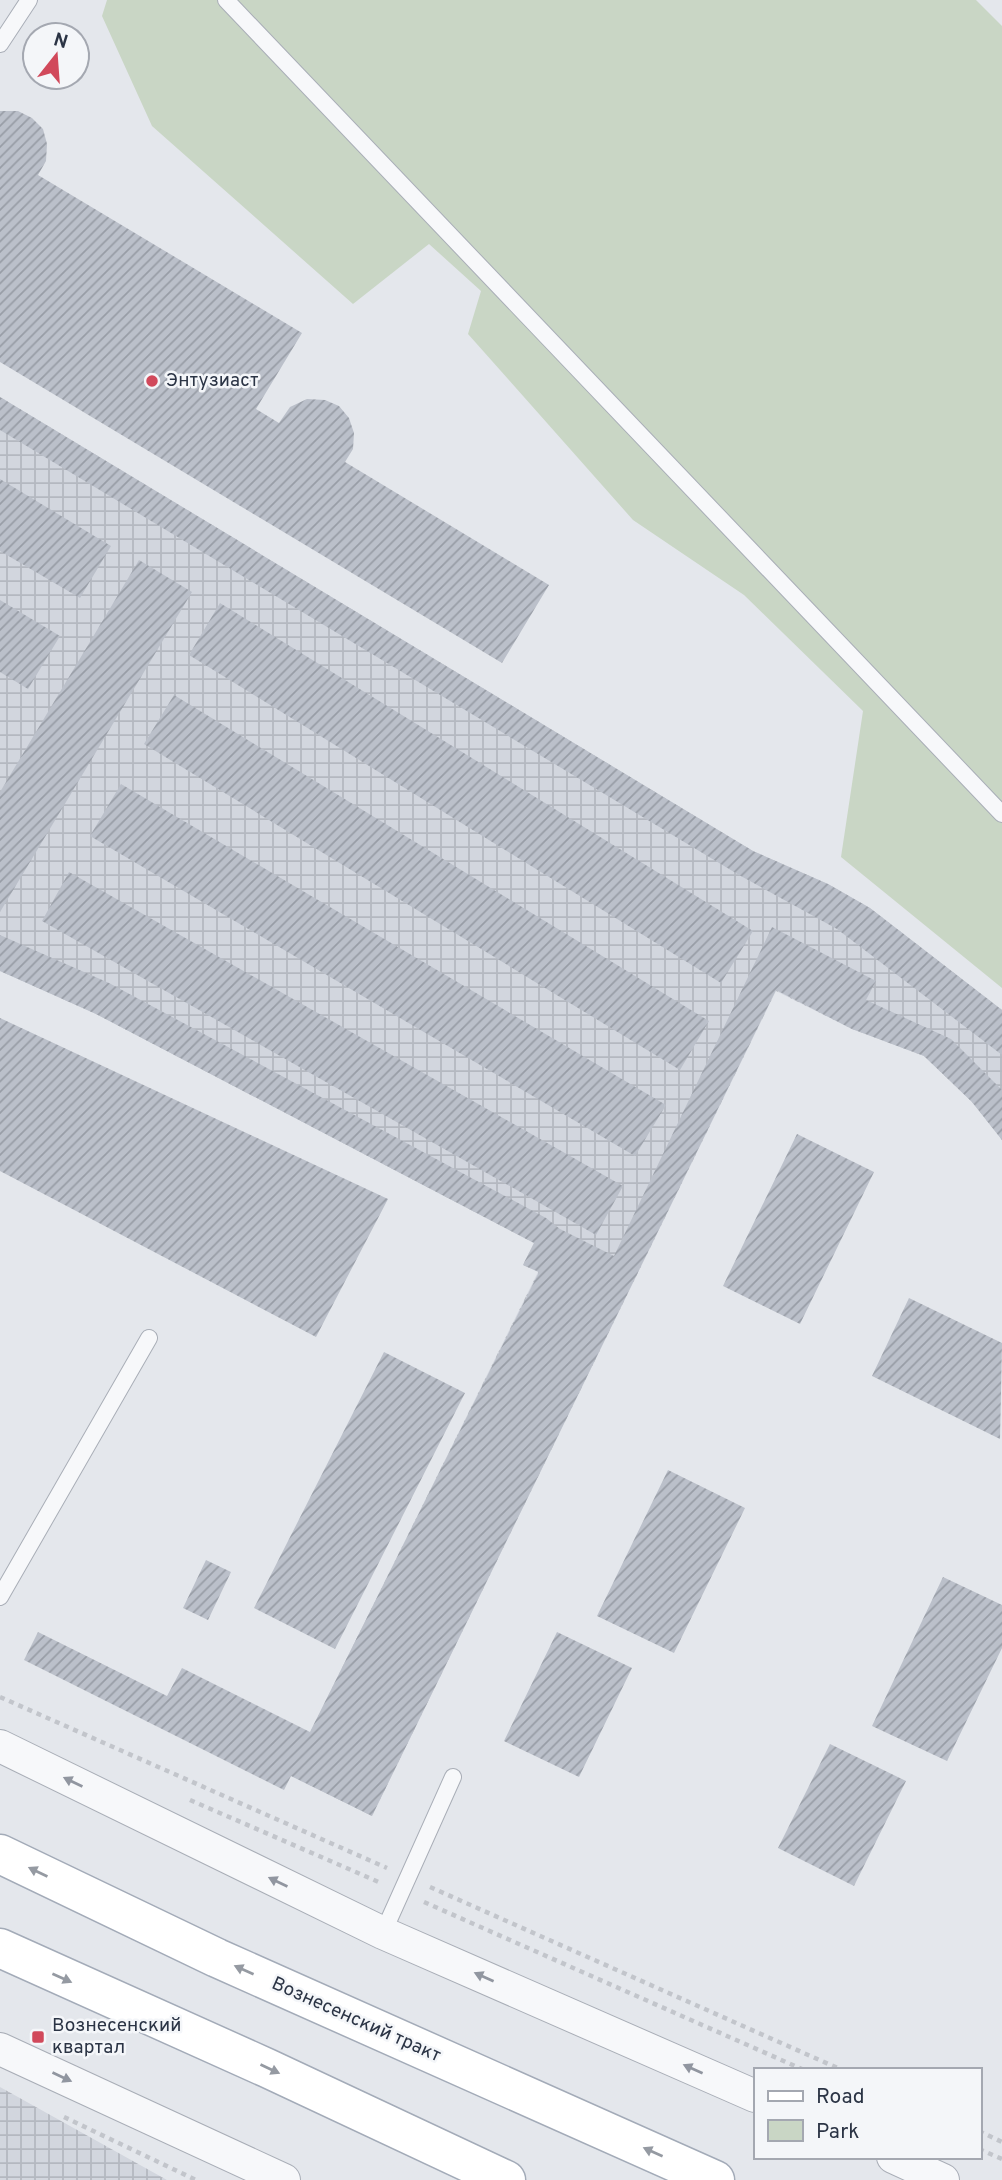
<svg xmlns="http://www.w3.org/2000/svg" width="1002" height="2180" font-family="Overpass,sans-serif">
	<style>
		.industrial { fill: url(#industrial-grid) }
		.green { fill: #c9d6c5 }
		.building { fill: url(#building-hatch) }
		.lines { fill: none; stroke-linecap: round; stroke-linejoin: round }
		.lane-casing { stroke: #a9aeb7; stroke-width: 18 }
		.street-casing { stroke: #a9aeb7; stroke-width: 34 }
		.primary-casing { stroke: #a3abb8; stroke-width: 41 }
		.path { stroke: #c2c5cb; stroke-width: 4.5; stroke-dasharray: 5 5; stroke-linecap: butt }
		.lane { stroke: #f7f8fa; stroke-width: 16 }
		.street { stroke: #f7f8fa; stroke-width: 32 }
		.primary { stroke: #fff; stroke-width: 38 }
		.oneway { fill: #9196a0 }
		.oneway2 { fill: #959aa2 }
		.poi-dot { fill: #d1495b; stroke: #f4f6f9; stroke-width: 2.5 }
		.labels { text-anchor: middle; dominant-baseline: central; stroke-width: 5; stroke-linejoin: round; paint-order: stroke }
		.poi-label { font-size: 19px; fill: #2b3445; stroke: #f4f6f9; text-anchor: start }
		.street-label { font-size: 19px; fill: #2b3445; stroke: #f4f6f9 }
	</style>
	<defs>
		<pattern id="industrial-grid" width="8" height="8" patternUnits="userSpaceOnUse" patternTransform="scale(1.75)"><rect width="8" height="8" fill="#d2d6de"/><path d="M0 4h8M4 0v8" fill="none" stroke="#b4b8c0"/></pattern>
		<pattern id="building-hatch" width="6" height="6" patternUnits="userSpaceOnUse" patternTransform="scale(1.75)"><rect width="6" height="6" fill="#bbc0ca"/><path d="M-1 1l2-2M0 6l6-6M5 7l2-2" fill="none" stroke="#989da6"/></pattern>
	</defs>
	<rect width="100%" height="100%" fill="#e4e7ec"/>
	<!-- industrial -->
	<path class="industrial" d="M 0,397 L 753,851 L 828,884 L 870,908 L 1002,1010 L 1002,1140 L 972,1102 L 924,1056 L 852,1029 L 776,991 L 372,1816 L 289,1775 L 538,1272 L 523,1265 L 534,1243 L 96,1014 L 0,971 Z
		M 0,2087 L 167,2180 L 0,2180 Z"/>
	<!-- green -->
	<path class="green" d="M 107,0 L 976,0 L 1002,26 L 1002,988 L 841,857 L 863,711 L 744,595 L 633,520 L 468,334 L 481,291 L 429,244 L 353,304 L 152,126 L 102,16 Z"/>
	<!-- building -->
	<path class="building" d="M 0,111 L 18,111 L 32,118 L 43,129 L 47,144 L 46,161 L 38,175 L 302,333 L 256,409 L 279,423 L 290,407 L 307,399 L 325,400 L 339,406 L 349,418 L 354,433 L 353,449 L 345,462 L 549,585 L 502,663 L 0,362 Z
		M 0,397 L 753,851 L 828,884 L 870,908 L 1002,1010 L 1002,1055 L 837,929 L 739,875 L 0,430 Z
		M 0,479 L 111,546 L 80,598 L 0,551 Z
		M 139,560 L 192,592 L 0,912 L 0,792 Z
		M 0,600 L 60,636 L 28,689 L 0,672 Z
		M 220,603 L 753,931 L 721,983 L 189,655 Z
		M 174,695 L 709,1021 L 680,1070 L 144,744 Z
		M 121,784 L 666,1105 L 635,1156 L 90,836 Z
		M 69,872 L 623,1186 L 596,1235 L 42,921 Z
		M 772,927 L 876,981 L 866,1000 L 951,1039 L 1002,1090 L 1002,1140 L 972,1102 L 924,1056 L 852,1029 L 776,990 L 372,1816 L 291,1776 L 284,1790 L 24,1660 L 38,1632 L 167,1696 L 182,1668 L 310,1732 L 539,1272 L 523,1265 L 534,1243 L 96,1014 L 0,971 L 0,935 L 109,983 L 546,1218 L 560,1229 L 614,1256 Z
		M 0,1018 L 388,1199 L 316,1337 L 0,1171 Z
		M 797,1134 L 874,1172 L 800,1324 L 723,1286 Z
		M 909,1298 L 1002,1343 L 1000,1439 L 872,1376 Z
		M 384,1352 L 465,1393 L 335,1649 L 254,1608 Z
		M 668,1470 L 745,1508 L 674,1653 L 597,1616 Z
		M 206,1560 L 231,1572 L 208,1620 L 183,1608 Z
		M 943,1577 L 1002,1605 L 1002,1648 L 947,1761 L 872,1726 Z
		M 557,1632 L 632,1668 L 579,1777 L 504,1741 Z
		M 830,1744 L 906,1781 L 854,1886 L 778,1848 Z"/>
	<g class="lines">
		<defs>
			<path id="lane" d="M 226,0 L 1002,814
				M 0,44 L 29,0
				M 0,1597 L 149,1338
				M 383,1933 L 453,1777"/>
			<path id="street" d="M 0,1746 L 383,1933 L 755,2096
				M 0,2049 L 284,2180
				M 893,2157 L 943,2180"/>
			<path id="primary" d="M 0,1854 L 217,1958 L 715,2180
				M 0,1948 L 267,2068 L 506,2180"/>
		</defs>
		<!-- lane casing -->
		<use href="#lane" class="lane-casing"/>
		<!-- street casing -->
		<use href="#street" class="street-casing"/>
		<!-- primary casing -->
		<use href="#primary" class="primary-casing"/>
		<!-- path -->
		<path class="path" d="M 0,1697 L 387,1868
			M 190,1800 L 381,1883
			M 430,1887 L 842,2070
			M 424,1902 L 804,2070
			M 64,2117 L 196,2180
			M 979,2131 L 1002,2142
			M 979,2149 L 1002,2159"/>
		<!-- lane -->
		<use href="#lane" class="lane"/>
		<!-- street -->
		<use href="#street" class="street"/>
		<!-- primary -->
		<use href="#primary" class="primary"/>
	</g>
	<!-- one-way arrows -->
	<defs><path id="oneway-solid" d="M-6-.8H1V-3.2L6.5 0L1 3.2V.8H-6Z" transform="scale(1.75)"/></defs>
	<g class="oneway">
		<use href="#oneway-solid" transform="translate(73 1782) rotate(-154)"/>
		<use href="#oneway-solid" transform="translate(278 1882) rotate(-154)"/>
		<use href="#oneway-solid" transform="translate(484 1977) rotate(-156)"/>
		<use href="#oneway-solid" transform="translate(693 2069) rotate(-156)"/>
		<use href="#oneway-solid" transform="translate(62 2077) rotate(25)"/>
	</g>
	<g class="oneway2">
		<use href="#oneway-solid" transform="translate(38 1872) rotate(-154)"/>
		<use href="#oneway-solid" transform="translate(244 1970) rotate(-156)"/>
		<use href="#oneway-solid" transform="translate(62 1978) rotate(24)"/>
		<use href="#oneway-solid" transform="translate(270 2069) rotate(25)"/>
		<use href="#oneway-solid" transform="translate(653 2152) rotate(-156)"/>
	</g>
	<!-- markers -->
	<g class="poi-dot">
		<circle cx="152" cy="381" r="7"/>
		<rect x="31" y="2030" width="14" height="14" rx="3.5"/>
	</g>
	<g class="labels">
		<!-- poi labels -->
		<g class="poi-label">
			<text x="166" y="381">Энтузиаст</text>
			<text x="52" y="2026">Вознесенский<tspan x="52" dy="22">квартал</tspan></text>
		</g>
		<!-- street labels -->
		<g class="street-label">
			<text transform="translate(356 2020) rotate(24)">Вознесенский тракт</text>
		</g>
	</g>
	<!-- legend -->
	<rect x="754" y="2068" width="228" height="91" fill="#f4f6f9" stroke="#a4a8b1" stroke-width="2"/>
	<rect x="768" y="2091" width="35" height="10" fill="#ffffff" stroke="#a4a8b1" stroke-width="2"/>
	<text x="816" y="2103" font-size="21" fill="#2b3445">Road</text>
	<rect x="768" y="2120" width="35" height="21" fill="#c9d6c5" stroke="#a4a8b1" stroke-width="2"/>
	<text x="816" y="2138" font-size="21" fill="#2b3445">Park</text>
	<!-- north arrow -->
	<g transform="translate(56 56) rotate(17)"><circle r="33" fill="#f4f6f9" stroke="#a4a8b1" stroke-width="2"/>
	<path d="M0-5L12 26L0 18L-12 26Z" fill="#d1495b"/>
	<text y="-10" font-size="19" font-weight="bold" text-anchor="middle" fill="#2b3445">N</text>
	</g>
</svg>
